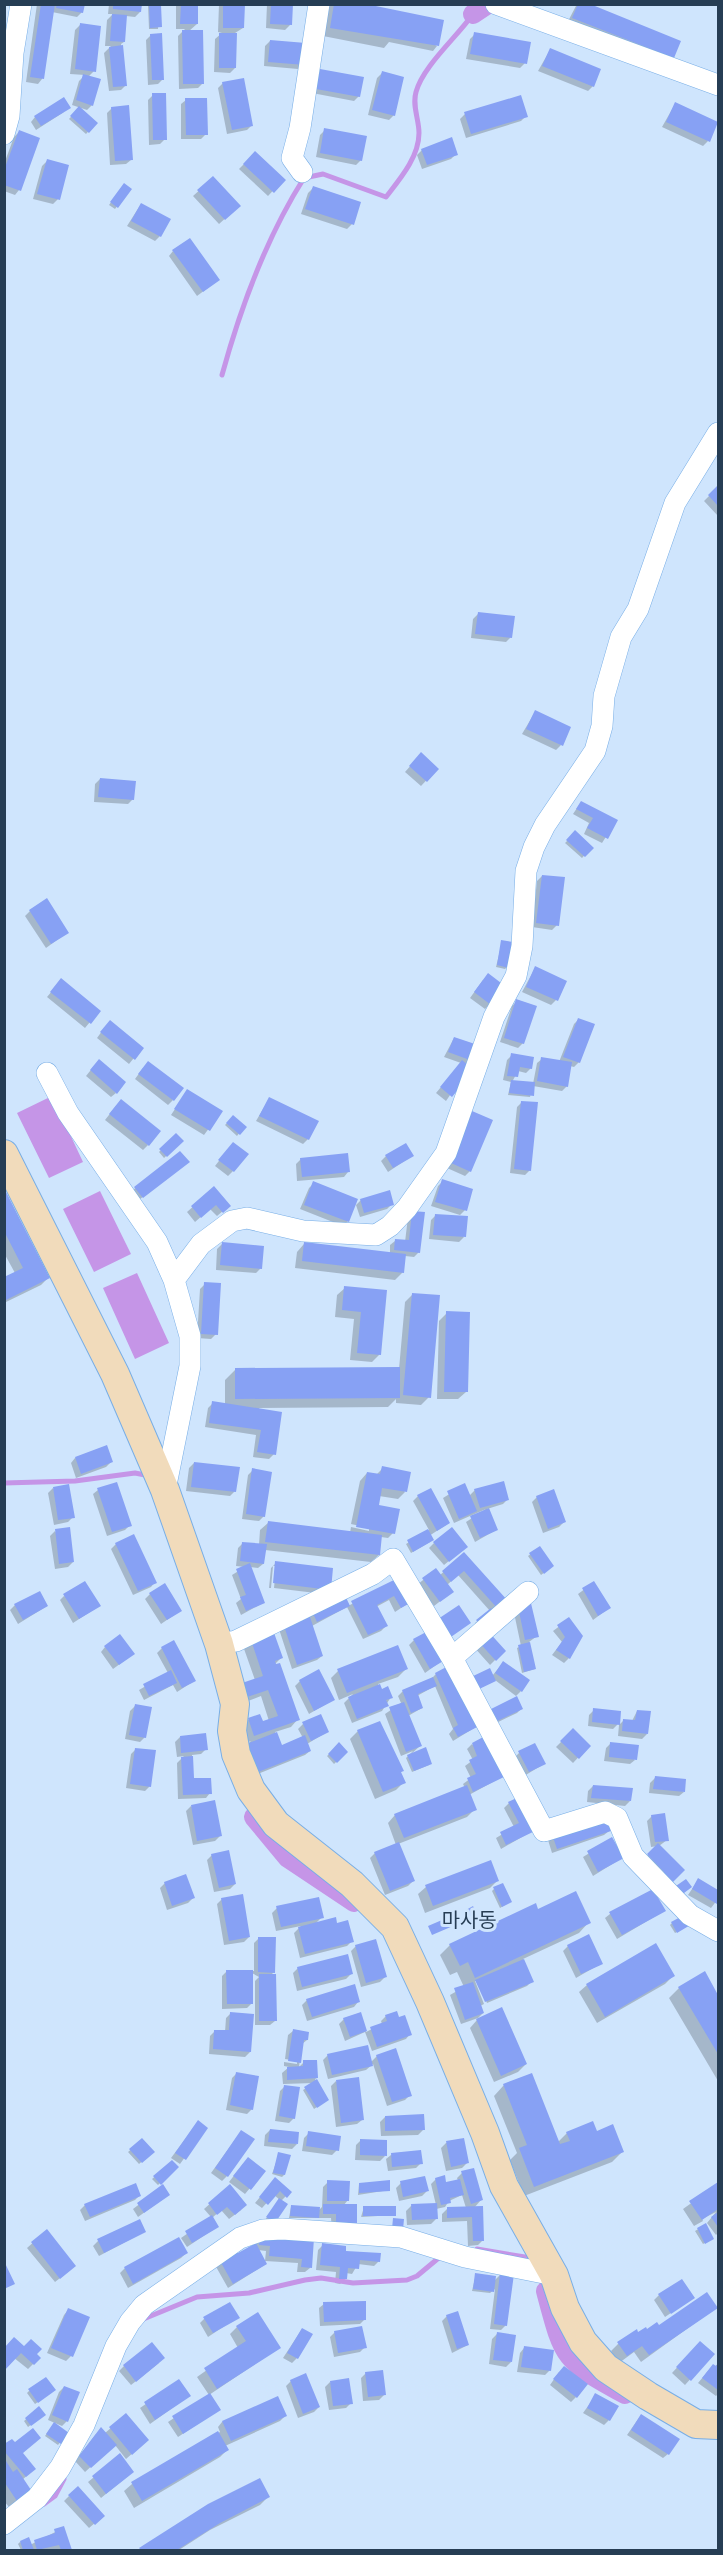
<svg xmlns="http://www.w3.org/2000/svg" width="723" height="2555" font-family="'PT Sans','Noto Sans KR',sans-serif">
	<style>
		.water { fill: #c595e7 }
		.shadow { fill: #0003 }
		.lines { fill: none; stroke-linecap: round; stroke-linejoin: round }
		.stream { stroke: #c595e7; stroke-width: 5 }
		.canal { stroke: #c595e7; stroke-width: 20 }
		.building { fill: #87a1f4 }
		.street-casing { stroke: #78aee6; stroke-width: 22 }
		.secondary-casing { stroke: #78aee6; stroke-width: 30 }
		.street { stroke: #fff; stroke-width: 21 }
		.secondary { stroke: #f1dbbb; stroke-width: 28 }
		.labels { text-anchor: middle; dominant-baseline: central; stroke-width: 6; stroke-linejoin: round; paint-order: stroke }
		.quarter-label { font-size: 20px; fill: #263d54; stroke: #cfe5fd }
	</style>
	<rect width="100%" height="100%" fill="#cfe5fd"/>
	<!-- water -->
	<path class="water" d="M 52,1096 L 83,1162 L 49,1178 L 17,1113 Z
		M 100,1191 L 131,1254 L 94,1272 L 63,1209 Z
		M 137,1273 L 169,1343 L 135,1359 L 103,1288 Z"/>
	<!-- shadow -->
	<path class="shadow" d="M 37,4 L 84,4 L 82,12 L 77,17 L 52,12 L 42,79 L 38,84 L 26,82 Z
		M 109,4 L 140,4 L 140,12 L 135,17 L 126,16 L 124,42 L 121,44 L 126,85 L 121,90 L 109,91 L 104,53 L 111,46 L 105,46 L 107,20 L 113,14 L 108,14 Z
		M 148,4 L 159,4 L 158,29 L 149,29 Z
		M 176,4 L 197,4 L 197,24 L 189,31 L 203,83 L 198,88 L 179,89 L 178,36 L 185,29 L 176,29 Z
		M 219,4 L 243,4 L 243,28 L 235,33 L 235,68 L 230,73 L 214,72 L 215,39 L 222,33 L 218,32 Z
		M 267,4 L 292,4 L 290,25 L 285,30 L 266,28 Z
		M 332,4 L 358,4 L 437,46 L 433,51 L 389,42 L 384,48 L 323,36 L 328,8 Z
		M 577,4 L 586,4 L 673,57 L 566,25 Z
		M 80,25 L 94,71 L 88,77 L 92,105 L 87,110 L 72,105 L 79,81 L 85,75 L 70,74 L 75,30 Z
		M 475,34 L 525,63 L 520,68 L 466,59 L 470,39 Z
		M 151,35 L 163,79 L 158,84 L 148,85 L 146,40 Z
		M 270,41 L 303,64 L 298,69 L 264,66 L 265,46 Z
		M 550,50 L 599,70 L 593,86 L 588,91 L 538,71 Z
		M 321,70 L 359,96 L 354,101 L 312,93 L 316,75 Z
		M 382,73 L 394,115 L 389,120 L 368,115 L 377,78 Z
		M 223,83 L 252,125 L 247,130 L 227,134 L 218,88 Z
		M 153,95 L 165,139 L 160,144 L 149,145 L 148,100 Z
		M 186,100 L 206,134 L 201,139 L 181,139 L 181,104 Z
		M 675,104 L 708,141 L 703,146 L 662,127 Z
		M 79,108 L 96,123 L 86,134 L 69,119 Z
		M 112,108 L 131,160 L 126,164 L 110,165 L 107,113 Z
		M 64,112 L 36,130 L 31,122 L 35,117 Z
		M 465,114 L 526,116 L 521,121 L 466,138 L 460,119 Z
		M 325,130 L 361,160 L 356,165 L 316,157 L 320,135 Z
		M 19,132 L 19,190 L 15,195 L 4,191 L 4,164 L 14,137 Z
		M 422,150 L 456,154 L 451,159 L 422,169 L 417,155 Z
		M 255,153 L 283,180 L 268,196 L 239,169 Z
		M 47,161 L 58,199 L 53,204 L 33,199 L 42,166 Z
		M 213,178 L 239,206 L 219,224 L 193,196 Z
		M 122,187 L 130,189 L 115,209 L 109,205 Z
		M 313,188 L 352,224 L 347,229 L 301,214 L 308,193 Z
		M 141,204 L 160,236 L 155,241 L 127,226 Z
		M 173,251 L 213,284 L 197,296 L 169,256 Z
		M 718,487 L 718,516 L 704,501 Z
		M 478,614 L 511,637 L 506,642 L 471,638 L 473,619 Z
		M 535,712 L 561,745 L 556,750 L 522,734 Z
		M 421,754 L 437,769 L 421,786 L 405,772 Z
		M 100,779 L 133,799 L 128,804 L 94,802 L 95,784 Z
		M 581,802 L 616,821 L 602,843 L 584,834 L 589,823 L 573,814 Z
		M 575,833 L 591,848 L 582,858 L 565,843 Z
		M 542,876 L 557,925 L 552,930 L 532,927 L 537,881 Z
		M 30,911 L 68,932 L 46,948 L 25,916 Z
		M 502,942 L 507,967 L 505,969 L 496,967 Z
		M 535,968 L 556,1000 L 551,1005 L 522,992 Z
		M 483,980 L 490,1004 L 485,1009 L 470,998 Z
		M 57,985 L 99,1011 L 85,1028 L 47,997 Z
		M 517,1001 L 523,1043 L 518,1048 L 500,1042 L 512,1006 Z
		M 578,1020 L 579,1062 L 574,1067 L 570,1066 L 567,1086 L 562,1091 L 533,1086 L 530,1097 L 508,1095 L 511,1082 L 503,1080 L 507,1060 L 512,1055 L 531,1068 L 526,1073 L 518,1071 L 512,1082 L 533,1084 L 537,1063 L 542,1059 L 559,1062 L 574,1024 Z
		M 105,1027 L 142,1048 L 129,1064 L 97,1038 Z
		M 454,1038 L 482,1048 L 446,1101 L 436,1093 L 461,1063 L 444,1057 Z
		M 94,1066 L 116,1093 L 111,1097 L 86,1076 Z
		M 143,1068 L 173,1100 L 168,1105 L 135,1079 Z
		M 187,1091 L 221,1112 L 204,1135 L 171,1115 Z
		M 269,1099 L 308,1139 L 303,1144 L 256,1121 Z
		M 522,1102 L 530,1170 L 525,1175 L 510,1173 L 517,1107 Z
		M 116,1106 L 148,1145 L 143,1150 L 105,1120 Z
		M 233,1117 L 244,1127 L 237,1136 L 225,1125 Z
		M 491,1121 L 470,1171 L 465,1176 L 447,1168 Z
		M 176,1135 L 182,1141 L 164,1158 L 159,1152 Z
		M 229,1148 L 233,1171 L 228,1176 L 215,1166 Z
		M 386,1156 L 412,1156 L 388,1172 L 381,1161 Z
		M 301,1159 L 348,1172 L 344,1177 L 297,1181 L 296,1164 Z
		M 149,1177 L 151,1191 L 140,1199 L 133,1190 Z
		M 443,1181 L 465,1210 L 460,1215 L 431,1206 L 438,1186 Z
		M 314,1183 L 348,1221 L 343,1226 L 300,1209 L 309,1188 Z
		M 214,1188 L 229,1206 L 217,1216 L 210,1209 L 195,1222 L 187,1212 Z
		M 4,1192 L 48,1278 L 41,1285 L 4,1303 L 4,1278 L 15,1273 L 4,1253 Z
		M 361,1200 L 392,1204 L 387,1209 L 360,1217 L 356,1205 Z
		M 413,1212 L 419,1252 L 414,1257 L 405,1256 L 403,1272 L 395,1280 L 295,1268 L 297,1252 L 304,1244 L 390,1253 L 390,1245 L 395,1241 L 405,1242 L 408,1217 Z
		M 436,1215 L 464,1237 L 459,1242 L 429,1239 L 431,1220 Z
		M 222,1244 L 261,1268 L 256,1273 L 216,1270 L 217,1249 Z
		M 205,1284 L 216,1334 L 211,1339 L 197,1338 L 200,1289 Z
		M 345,1288 L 385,1292 L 380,1354 L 372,1362 L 350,1360 L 354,1319 L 335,1317 L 337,1295 Z
		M 413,1294 L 429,1397 L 421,1405 L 396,1403 L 396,1399 L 388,1407 L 259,1408 L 274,1454 L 269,1459 L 253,1457 L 256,1435 L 205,1427 L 208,1408 L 213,1403 L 225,1405 L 225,1380 L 235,1370 L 399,1369 L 405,1302 Z
		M 447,1313 L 466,1392 L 458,1399 L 437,1399 L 439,1321 Z
		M 75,1458 L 111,1462 L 106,1467 L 76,1478 L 71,1463 Z
		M 194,1463 L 235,1491 L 230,1496 L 186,1491 L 189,1468 Z
		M 383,1468 L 405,1492 L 398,1499 L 379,1496 L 377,1506 L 393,1533 L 388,1538 L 381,1537 L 379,1555 L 371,1562 L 265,1550 L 263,1564 L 258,1568 L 250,1567 L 263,1603 L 241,1615 L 236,1603 L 241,1599 L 232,1575 L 245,1567 L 236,1566 L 238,1548 L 243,1543 L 259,1545 L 260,1530 L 268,1523 L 350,1533 L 351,1527 L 369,1531 L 369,1528 L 351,1524 L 360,1481 L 367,1473 L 376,1475 Z
		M 253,1470 L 264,1516 L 259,1521 L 242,1519 L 248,1475 Z
		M 464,1485 L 469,1496 L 475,1490 L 507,1500 L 503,1504 L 487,1509 L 496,1530 L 475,1542 L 466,1522 L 486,1509 L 454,1523 L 443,1498 Z
		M 53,1488 L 73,1517 L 68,1522 L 54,1525 L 48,1493 Z
		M 98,1490 L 130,1525 L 125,1530 L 107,1536 L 93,1494 Z
		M 418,1496 L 449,1523 L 429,1536 L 430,1542 L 411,1553 L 406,1544 L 429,1530 L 413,1501 Z
		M 537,1497 L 564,1522 L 559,1527 L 543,1533 L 532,1502 Z
		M 55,1531 L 73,1562 L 68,1567 L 55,1569 L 50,1536 Z
		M 434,1543 L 461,1551 L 444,1565 L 429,1548 Z
		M 116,1544 L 155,1582 L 151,1587 L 133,1595 L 111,1549 Z
		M 539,1548 L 550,1568 L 541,1575 L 528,1556 Z
		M 464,1554 L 506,1601 L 480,1628 L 475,1623 L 490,1611 L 458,1575 L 447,1585 L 447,1596 L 434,1606 L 418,1584 L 436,1570 L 440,1575 Z
		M 276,1563 L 331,1569 L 324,1594 L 274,1588 L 276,1566 L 273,1566 L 271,1588 L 269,1588 L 271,1568 Z
		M 398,1580 L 410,1602 L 395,1612 L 389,1600 L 376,1607 L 386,1626 L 381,1631 L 363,1639 L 347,1607 L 312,1626 L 322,1656 L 317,1660 L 292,1669 L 278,1626 L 283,1621 L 348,1606 Z
		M 593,1583 L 609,1608 L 593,1620 L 578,1594 Z
		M 150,1594 L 180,1611 L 161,1624 L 145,1599 Z
		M 64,1596 L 99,1606 L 73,1623 L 60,1600 Z
		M 518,1604 L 537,1636 L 529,1642 L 535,1669 L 522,1673 L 517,1648 L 521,1646 L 513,1608 Z
		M 15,1605 L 47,1606 L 18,1624 L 10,1610 Z
		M 569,1619 L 569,1658 L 564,1663 L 552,1655 L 562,1642 L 553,1631 Z
		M 487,1632 L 504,1651 L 490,1665 L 473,1646 Z
		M 251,1639 L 281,1658 L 273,1666 L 298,1719 L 291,1727 L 275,1732 L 281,1747 L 303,1738 L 298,1729 L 303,1724 L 327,1732 L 307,1744 L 310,1751 L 305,1755 L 253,1776 L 242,1750 L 251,1741 L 246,1743 L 242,1727 L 249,1719 L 262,1723 L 269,1721 L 261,1696 L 240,1704 L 255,1680 L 243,1646 Z
		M 414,1640 L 443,1660 L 425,1673 L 409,1645 Z
		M 105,1647 L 128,1658 L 113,1669 L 101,1652 Z
		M 162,1648 L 194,1681 L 177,1692 L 173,1685 L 144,1700 L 139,1690 L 168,1673 L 157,1653 Z
		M 503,1663 L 521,1691 L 516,1696 L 495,1680 L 473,1692 L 492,1676 Z
		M 406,1669 L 398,1677 L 378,1684 L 381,1691 L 391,1697 L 382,1711 L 352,1723 L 344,1703 L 353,1694 L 339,1700 L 331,1678 L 338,1671 Z
		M 436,1674 L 479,1725 L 453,1741 L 449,1734 L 453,1729 L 435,1686 L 417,1696 L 422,1708 L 408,1716 L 420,1746 L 410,1755 L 429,1765 L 412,1772 L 406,1758 L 413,1751 L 401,1756 L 385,1714 L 401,1703 L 398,1696 L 403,1691 L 431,1679 Z
		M 300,1681 L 333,1700 L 309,1714 L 295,1686 Z
		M 135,1706 L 145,1737 L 140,1742 L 125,1739 L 130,1711 Z
		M 522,1708 L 517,1713 L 490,1726 L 490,1711 Z
		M 594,1710 L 618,1724 L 613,1729 L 588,1726 L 589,1715 Z
		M 637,1711 L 647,1734 L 642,1739 L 618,1736 L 619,1725 L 624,1720 L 632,1721 Z
		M 573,1730 L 589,1746 L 573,1763 L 556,1747 Z
		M 358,1731 L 403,1770 L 400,1773 L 404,1782 L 396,1790 L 375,1799 L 350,1739 Z
		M 180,1737 L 206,1749 L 201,1754 L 192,1755 L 193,1780 L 210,1793 L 206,1798 L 178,1799 L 177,1763 L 184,1756 L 177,1757 L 175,1742 Z
		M 611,1743 L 635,1760 L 630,1764 L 604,1761 L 606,1748 Z
		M 472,1744 L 502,1777 L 469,1795 L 475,1809 L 467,1817 L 398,1844 L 413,1881 L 408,1886 L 385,1895 L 370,1858 L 375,1853 L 396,1845 L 388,1823 L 395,1815 L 465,1788 L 463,1784 L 471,1778 L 465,1766 L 473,1760 L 467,1749 Z
		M 339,1745 L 346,1752 L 334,1764 L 327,1756 Z
		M 136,1749 L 150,1786 L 145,1791 L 126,1788 L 131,1754 Z
		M 519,1753 L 544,1764 L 524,1776 L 514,1758 Z
		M 655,1778 L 684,1792 L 679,1796 L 649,1793 L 650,1783 Z
		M 593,1786 L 630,1801 L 625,1806 L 587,1802 L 588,1791 Z
		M 509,1803 L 536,1829 L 501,1849 L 496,1838 L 514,1827 L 504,1808 Z
		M 191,1806 L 220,1836 L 215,1841 L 193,1845 L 186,1811 Z
		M 652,1816 L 667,1840 L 659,1846 L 683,1870 L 663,1890 L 643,1860 L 658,1846 L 651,1847 L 647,1821 Z
		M 609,1831 L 604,1835 L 552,1853 L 548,1840 L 553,1835 Z
		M 612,1839 L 622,1858 L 593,1876 L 583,1857 Z
		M 212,1855 L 235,1884 L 230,1889 L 214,1892 L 207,1860 Z
		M 698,1880 L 718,1892 L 718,1899 L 711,1908 L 688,1895 Z
		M 497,1881 L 490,1888 L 425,1913 L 418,1894 L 426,1887 Z
		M 165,1883 L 193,1898 L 188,1903 L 167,1910 L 160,1888 Z
		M 494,1889 L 510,1902 L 500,1908 L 492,1891 Z
		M 222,1899 L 249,1937 L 244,1942 L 224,1945 L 217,1904 Z
		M 277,1908 L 322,1917 L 315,1924 L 336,1924 L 352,1941 L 347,1946 L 300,1958 L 294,1933 L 301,1926 L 276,1931 L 272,1913 Z
		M 467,1911 L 477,1919 L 475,1921 L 470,1923 L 465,1913 Z
		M 537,1911 L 589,1922 L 579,1933 L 523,1959 L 532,1981 L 527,1986 L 487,2003 L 478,1981 L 475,1981 L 484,2004 L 480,2006 L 483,2013 L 478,2018 L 461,2024 L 450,1995 L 464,1987 L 457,1972 L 450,1975 L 440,1955 L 450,1945 Z
		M 664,1911 L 617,1939 L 605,1918 L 610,1914 Z
		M 672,1923 L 688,1926 L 675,1933 L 670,1925 Z
		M 259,1938 L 274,1972 L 270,1976 L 275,2021 L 270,2025 L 255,2025 L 255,2015 L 252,2015 L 250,2052 L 245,2057 L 209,2054 L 210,2036 L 215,2031 L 225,2032 L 226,2018 L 231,2013 L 255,2015 L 255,1981 L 259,1977 L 252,1973 L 252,2003 L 247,2008 L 222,2009 L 222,1976 L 227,1971 L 254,1971 L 254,1943 Z
		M 356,1946 L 385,1977 L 380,1982 L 361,1987 L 351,1951 Z
		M 568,1946 L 602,1963 L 576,1978 L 563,1951 Z
		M 298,1968 L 351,1974 L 346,1979 L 297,1991 L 293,1973 Z
		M 704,1973 L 718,1998 L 718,2081 L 669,1998 L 679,1988 Z
		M 673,1976 L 665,1984 L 597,2023 L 579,1992 L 587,1985 Z
		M 307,2000 L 358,2002 L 354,2007 L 307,2021 L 302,2005 Z
		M 360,2014 L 366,2032 L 382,2024 L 381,2021 L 386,2016 L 410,2034 L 406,2039 L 372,2051 L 365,2032 L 345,2041 L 339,2024 L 344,2019 Z
		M 477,2020 L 526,2064 L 518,2072 L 494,2082 L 470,2028 Z
		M 293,2031 L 307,2040 L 302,2044 L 299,2067 L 304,2062 L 317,2078 L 315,2079 L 327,2100 L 314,2109 L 303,2090 L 314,2083 L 283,2084 L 282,2073 L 289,2067 L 284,2066 L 284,2062 L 297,2064 L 297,2061 L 285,2059 L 288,2035 Z
		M 328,2055 L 371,2062 L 377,2056 L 410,2095 L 405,2100 L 387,2106 L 373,2064 L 366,2070 L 328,2079 L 323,2060 Z
		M 237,2073 L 252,2109 L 247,2114 L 226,2110 L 232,2078 Z
		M 336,2081 L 362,2120 L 357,2124 L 336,2127 L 331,2086 Z
		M 504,2085 L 558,2142 L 567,2133 L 622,2152 L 612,2162 L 524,2196 L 510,2160 L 517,2153 L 494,2096 Z
		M 285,2086 L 294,2118 L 289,2123 L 275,2121 L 280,2091 Z
		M 385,2117 L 423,2130 L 418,2135 L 381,2136 L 380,2122 Z
		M 198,2122 L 206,2128 L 180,2164 L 171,2158 Z
		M 270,2130 L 297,2144 L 292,2149 L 264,2146 L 265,2135 Z
		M 309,2133 L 337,2150 L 332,2155 L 302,2151 L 304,2138 Z
		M 237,2137 L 227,2176 L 222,2181 L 211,2173 Z
		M 142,2140 L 153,2152 L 139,2164 L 128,2152 Z
		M 361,2140 L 385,2156 L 380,2161 L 355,2160 L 356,2145 Z
		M 462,2140 L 467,2163 L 462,2168 L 446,2171 L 441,2148 L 446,2143 Z
		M 279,2154 L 284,2175 L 282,2177 L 272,2174 Z
		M 391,2155 L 421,2163 L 416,2168 L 388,2171 L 386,2159 Z
		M 172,2162 L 177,2167 L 158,2185 L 152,2179 Z
		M 243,2164 L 264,2171 L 245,2194 L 229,2182 Z
		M 462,2173 L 481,2200 L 474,2208 L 483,2240 L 478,2245 L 468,2246 L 467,2221 L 442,2222 L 442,2214 L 447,2209 L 466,2208 L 462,2195 L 449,2201 L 445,2207 L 436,2209 L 436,2219 L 431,2224 L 407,2225 L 406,2211 L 411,2206 L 436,2205 L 431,2184 L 436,2179 L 445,2184 L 458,2181 L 457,2178 Z
		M 328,2182 L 348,2200 L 343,2206 L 355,2206 L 332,2231 L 331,2218 L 289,2218 L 291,2207 L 318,2211 L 322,2207 L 323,2187 Z
		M 401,2183 L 427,2191 L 422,2196 L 399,2201 L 396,2188 Z
		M 271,2184 L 290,2192 L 281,2201 L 273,2222 L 265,2220 L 280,2200 L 274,2195 L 262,2208 L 255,2203 Z
		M 359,2184 L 389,2190 L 358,2195 Z
		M 718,2184 L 718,2233 L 716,2235 L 707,2223 L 716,2212 L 702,2219 L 703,2221 L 694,2226 L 683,2209 Z
		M 230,2186 L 241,2210 L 229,2219 L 221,2210 L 212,2218 L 217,2227 L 187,2247 L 181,2238 L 211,2217 L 204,2209 Z
		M 162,2187 L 163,2199 L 138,2217 L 133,2209 Z
		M 140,2195 L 135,2200 L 85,2221 L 80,2210 L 85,2205 Z
		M 364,2207 L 395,2215 L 361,2217 Z
		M 705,2225 L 710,2240 L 703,2244 L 695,2231 Z
		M 46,2231 L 69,2271 L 55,2282 L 27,2248 Z
		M 144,2232 L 99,2256 L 93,2246 L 98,2241 Z
		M 178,2239 L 186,2253 L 181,2258 L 128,2288 L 120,2273 L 125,2268 Z
		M 312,2239 L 310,2268 L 305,2272 L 297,2272 L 298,2263 L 265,2261 L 266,2251 L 258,2250 L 266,2264 L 228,2288 L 215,2265 L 255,2246 L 255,2241 Z
		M 323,2245 L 344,2252 L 379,2261 L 374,2266 L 358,2264 L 352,2274 L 346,2273 L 345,2279 L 340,2284 L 335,2283 L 336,2272 L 316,2270 L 318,2250 Z
		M 476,2274 L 493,2282 L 501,2274 L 506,2325 L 501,2330 L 490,2329 L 495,2289 L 490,2293 L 472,2291 Z
		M 659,2295 L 693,2298 L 665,2317 L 654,2300 Z
		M 324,2304 L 365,2319 L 360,2324 L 320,2326 L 319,2308 Z
		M 717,2307 L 641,2362 L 634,2352 L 619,2363 L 611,2351 L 618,2344 L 638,2334 Z
		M 68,2310 L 71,2356 L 66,2361 L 47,2353 L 64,2315 Z
		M 447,2316 L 468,2345 L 452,2353 L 442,2321 Z
		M 238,2317 L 208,2337 L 200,2323 L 204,2319 Z
		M 237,2327 L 279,2348 L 209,2395 L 219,2410 L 178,2437 L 168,2422 L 209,2395 L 197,2377 L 238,2348 L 230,2334 Z
		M 302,2329 L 297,2358 L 292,2363 L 283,2358 Z
		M 335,2332 L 365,2347 L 360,2352 L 334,2357 L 330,2337 Z
		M 497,2334 L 511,2362 L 506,2367 L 489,2364 L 492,2339 Z
		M 524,2348 L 550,2370 L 545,2375 L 517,2372 L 520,2353 Z
		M 695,2348 L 713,2354 L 685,2385 L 672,2373 Z
		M 4,2350 L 35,2354 L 39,2358 L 28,2369 Z
		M 159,2363 L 131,2385 L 119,2371 L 124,2366 Z
		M 718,2364 L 718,2394 L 716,2396 L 698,2383 L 708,2371 Z
		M 559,2372 L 576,2397 L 571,2402 L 550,2385 Z
		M 366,2373 L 384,2395 L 379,2400 L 363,2401 L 361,2378 Z
		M 179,2381 L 189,2396 L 150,2424 L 140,2408 Z
		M 291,2381 L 319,2407 L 314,2412 L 298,2418 L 286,2386 Z
		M 330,2382 L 351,2403 L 346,2408 L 329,2410 L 325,2387 Z
		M 64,2387 L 67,2421 L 62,2426 L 48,2420 L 59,2392 Z
		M 29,2391 L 52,2392 L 35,2404 L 27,2393 Z
		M 596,2395 L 609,2420 L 604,2425 L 583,2413 Z
		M 277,2398 L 285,2416 L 280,2421 L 225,2446 L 227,2450 L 220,2457 L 134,2508 L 124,2491 L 132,2484 L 220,2432 L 218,2427 L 222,2422 Z
		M 39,2408 L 44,2415 L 28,2427 L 24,2421 Z
		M 126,2415 L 142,2445 L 126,2459 L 115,2445 L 85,2472 L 75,2461 L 96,2434 L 105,2433 Z
		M 641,2415 L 668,2454 L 663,2458 L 627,2435 Z
		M 52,2426 L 67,2433 L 58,2445 L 45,2436 Z
		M 14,2445 L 29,2474 L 22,2480 L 22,2498 L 9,2507 L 4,2501 L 4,2446 Z
		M 120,2456 L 128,2476 L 101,2498 L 88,2482 Z
		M 69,2496 L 103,2516 L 89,2528 L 64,2501 Z
		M 268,2497 L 260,2505 L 210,2530 L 179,2550 L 139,2550 L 208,2505 Z
		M 63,2528 L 71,2550 L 21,2550 L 18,2544 L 20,2542 L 30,2545 Z"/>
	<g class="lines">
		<!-- stream -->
		<path class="stream" d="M 222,375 C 241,306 266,238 304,178 L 323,174 L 386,197 C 400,179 419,157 419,133 C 419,119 412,106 416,92 C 423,66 457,37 473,14
			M 4,1483 L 75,1481 L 135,1473 L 145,1475
			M 477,2249 L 531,2258
			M 141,2320 L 197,2297 L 249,2293 L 305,2280 L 321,2278 L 353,2283 L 407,2280 L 417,2276 L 441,2256
			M 44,2504 L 55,2496 L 64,2479"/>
		<!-- canal -->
		<path class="canal" d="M 473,14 L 488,4
			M 254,1817 L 288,1858 L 354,1902
			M 546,2291 C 564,2359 563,2360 625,2394"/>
	</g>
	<!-- building -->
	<path class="building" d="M 41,4 L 55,4 L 44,79 L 30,77 Z
		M 57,4 L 85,4 L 83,13 L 56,8 Z
		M 113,4 L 142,4 L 141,12 L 113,9 Z
		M 181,4 L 198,4 L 198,24 L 180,24 Z
		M 223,4 L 245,4 L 244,28 L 223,28 Z
		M 271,4 L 293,4 L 292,25 L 270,24 Z
		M 334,4 L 366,4 L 444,20 L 439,46 L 330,28 Z
		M 578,4 L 590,4 L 681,41 L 674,58 L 572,18 Z
		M 149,5 L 161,5 L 162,27 L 150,28 Z
		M 112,14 L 127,15 L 125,42 L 110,41 Z
		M 80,23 L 101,26 L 96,72 L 75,69 Z
		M 182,30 L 203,30 L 204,84 L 183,84 Z
		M 474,32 L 531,42 L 527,64 L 470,54 Z
		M 162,33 L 164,80 L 152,80 L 150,34 Z
		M 219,33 L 237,33 L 236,68 L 219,68 Z
		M 270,40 L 306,43 L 305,65 L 268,62 Z
		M 123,45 L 127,86 L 113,87 L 109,47 Z
		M 550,48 L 601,69 L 594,87 L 542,66 Z
		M 320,69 L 364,77 L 360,97 L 316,89 Z
		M 382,71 L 404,77 L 395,116 L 372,110 Z
		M 83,74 L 101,79 L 93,106 L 76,100 Z
		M 244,78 L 253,126 L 232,130 L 222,82 Z
		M 152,93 L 166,93 L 167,140 L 153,140 Z
		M 521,95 L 528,117 L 471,134 L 464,112 Z
		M 64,97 L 71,108 L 41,126 L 34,116 Z
		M 185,98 L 207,98 L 208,135 L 186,135 Z
		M 675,102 L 718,122 L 710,142 L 666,122 Z
		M 129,105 L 133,160 L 115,161 L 111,107 Z
		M 79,106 L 98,123 L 89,133 L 70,116 Z
		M 324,128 L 367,136 L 362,161 L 320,153 Z
		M 19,130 L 40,138 L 21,191 L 4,185 L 4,170 Z
		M 452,137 L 458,155 L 427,165 L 421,149 Z
		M 255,151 L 286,180 L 274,193 L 243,164 Z
		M 47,159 L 69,165 L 60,200 L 37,194 Z
		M 213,176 L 241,206 L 225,220 L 197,190 Z
		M 124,183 L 132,189 L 118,208 L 110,202 Z
		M 313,186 L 361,202 L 354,225 L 305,209 Z
		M 141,203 L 171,219 L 161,237 L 131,221 Z
		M 190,238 L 220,280 L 203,292 L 172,250 Z
		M 718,485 L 718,506 L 708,495 Z
		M 478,612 L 515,616 L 512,638 L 475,634 Z
		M 535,710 L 571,727 L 563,746 L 526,729 Z
		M 421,752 L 439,769 L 427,782 L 409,766 Z
		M 100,778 L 136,781 L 134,800 L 98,797 Z
		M 581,801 L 618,820 L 608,839 L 587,828 L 593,818 L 576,809 Z
		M 575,830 L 594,848 L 585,857 L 566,840 Z
		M 542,875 L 565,877 L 559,926 L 536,923 Z
		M 47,898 L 69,933 L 51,944 L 29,910 Z
		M 501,940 L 513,942 L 509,968 L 497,965 Z
		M 535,966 L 567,981 L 558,1001 L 526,987 Z
		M 488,973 L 505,986 L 491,1005 L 474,992 Z
		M 61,978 L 101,1011 L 91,1024 L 50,992 Z
		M 516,999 L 537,1006 L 524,1044 L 504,1038 Z
		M 578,1018 L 595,1024 L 580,1063 L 563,1057 Z
		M 110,1020 L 144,1048 L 135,1060 L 100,1032 Z
		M 454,1037 L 484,1047 L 478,1063 L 448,1052 Z
		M 511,1053 L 534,1057 L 532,1069 L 520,1067 L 518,1077 L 507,1076 Z
		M 541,1057 L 572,1062 L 568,1087 L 537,1081 Z
		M 99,1059 L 126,1082 L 117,1094 L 90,1070 Z
		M 462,1060 L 474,1070 L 452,1097 L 440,1087 Z
		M 148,1061 L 184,1088 L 174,1101 L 138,1074 Z
		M 511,1080 L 535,1082 L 534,1096 L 509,1093 Z
		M 187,1089 L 223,1111 L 210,1131 L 174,1109 Z
		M 269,1097 L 319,1121 L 309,1140 L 259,1116 Z
		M 121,1099 L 161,1131 L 149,1146 L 109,1114 Z
		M 521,1101 L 538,1102 L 531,1171 L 514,1169 Z
		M 472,1111 L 493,1120 L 471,1172 L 451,1163 Z
		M 233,1115 L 247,1127 L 240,1135 L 226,1123 Z
		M 176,1133 L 184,1141 L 167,1157 L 159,1149 Z
		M 233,1142 L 249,1154 L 234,1172 L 218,1160 Z
		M 406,1143 L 414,1156 L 393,1168 L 385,1155 Z
		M 180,1151 L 190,1162 L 143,1198 L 134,1187 Z
		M 348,1153 L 350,1172 L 302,1177 L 300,1158 Z
		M 442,1179 L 473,1189 L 467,1211 L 435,1202 Z
		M 313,1181 L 358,1199 L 349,1222 L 304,1205 Z
		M 214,1186 L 231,1206 L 223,1213 L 216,1205 L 201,1218 L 191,1206 Z
		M 4,1188 L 50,1278 L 4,1301 L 4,1277 L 23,1268 L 4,1231 Z
		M 390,1190 L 394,1205 L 364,1213 L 360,1199 Z
		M 412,1211 L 425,1212 L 420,1253 L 394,1250 L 395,1239 L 409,1240 Z
		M 435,1214 L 468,1216 L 466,1237 L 433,1235 Z
		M 222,1242 L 264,1246 L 262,1269 L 220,1265 Z
		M 304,1242 L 406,1254 L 404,1273 L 302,1261 Z
		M 204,1282 L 221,1283 L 218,1335 L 201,1334 Z
		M 344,1286 L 387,1290 L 381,1355 L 357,1353 L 361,1312 L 342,1310 Z
		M 412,1293 L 440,1295 L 431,1398 L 403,1395 Z
		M 446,1311 L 470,1312 L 468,1392 L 444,1392 Z
		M 400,1367 L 400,1398 L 235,1399 L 235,1368 Z
		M 212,1401 L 282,1412 L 276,1455 L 257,1452 L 261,1430 L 209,1423 Z
		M 107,1445 L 113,1462 L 81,1474 L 75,1457 Z
		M 194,1462 L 240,1467 L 236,1492 L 191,1487 Z
		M 382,1466 L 411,1472 L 407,1492 L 382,1488 L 379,1505 L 400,1509 L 395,1534 L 356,1527 L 367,1472 L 380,1474 Z
		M 252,1468 L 272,1472 L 265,1517 L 246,1514 Z
		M 504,1481 L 509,1500 L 480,1508 L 474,1489 Z
		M 117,1482 L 132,1526 L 112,1532 L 97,1488 Z
		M 465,1483 L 477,1511 L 459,1519 L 447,1491 Z
		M 69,1484 L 75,1518 L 58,1520 L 53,1487 Z
		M 431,1488 L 450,1523 L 437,1531 L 417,1495 Z
		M 554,1489 L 566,1522 L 548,1529 L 536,1496 Z
		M 489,1508 L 498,1530 L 480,1538 L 470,1516 Z
		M 268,1521 L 382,1535 L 380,1555 L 265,1542 Z
		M 70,1527 L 74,1562 L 59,1564 L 55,1529 Z
		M 452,1527 L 468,1547 L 449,1562 L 433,1542 Z
		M 428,1529 L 434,1540 L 413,1552 L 407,1540 Z
		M 134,1534 L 157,1583 L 138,1591 L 115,1543 Z
		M 242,1542 L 267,1544 L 264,1564 L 240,1561 Z
		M 540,1546 L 554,1566 L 544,1574 L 529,1553 Z
		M 464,1552 L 508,1601 L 498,1609 L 464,1571 L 451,1582 L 442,1571 Z
		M 275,1561 L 333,1568 L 331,1590 L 273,1583 Z
		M 250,1563 L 265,1603 L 246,1611 L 240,1597 L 246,1595 L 236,1569 Z
		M 436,1568 L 454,1592 L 440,1602 L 422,1578 Z
		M 398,1578 L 412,1602 L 401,1608 L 394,1596 L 377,1605 L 388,1626 L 368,1635 L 351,1601 Z
		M 85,1581 L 101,1606 L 79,1619 L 63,1594 Z
		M 594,1581 L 611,1608 L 598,1616 L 582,1588 Z
		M 165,1583 L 182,1611 L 167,1620 L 149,1593 Z
		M 40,1591 L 48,1606 L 23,1620 L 14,1604 Z
		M 343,1591 L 350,1606 L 317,1622 L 310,1607 Z
		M 530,1599 L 539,1637 L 525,1640 L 517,1602 Z
		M 459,1605 L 471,1623 L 448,1639 L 435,1621 Z
		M 491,1608 L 497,1616 L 482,1627 L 476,1620 Z
		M 308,1611 L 323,1656 L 297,1665 L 282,1620 Z
		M 569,1617 L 583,1636 L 570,1659 L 556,1650 L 565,1637 L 557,1625 Z
		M 273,1630 L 283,1658 L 275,1661 L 276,1664 L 280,1663 L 300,1720 L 254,1736 L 248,1718 L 260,1714 L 263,1721 L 278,1716 L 268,1690 L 247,1697 L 242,1683 L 263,1676 L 250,1637 Z
		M 487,1630 L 506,1651 L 496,1661 L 477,1640 Z
		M 428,1631 L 445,1660 L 430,1669 L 413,1639 Z
		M 120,1634 L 135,1654 L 119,1665 L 104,1646 Z
		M 174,1640 L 196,1681 L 182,1688 L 161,1647 Z
		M 530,1642 L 536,1669 L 524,1672 L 518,1645 Z
		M 398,1645 L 408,1669 L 347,1693 L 337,1669 Z
		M 503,1661 L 530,1680 L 522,1692 L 495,1673 Z
		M 450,1665 L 481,1725 L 458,1737 L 453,1728 L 458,1725 L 435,1673 Z
		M 490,1668 L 496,1681 L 475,1691 L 469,1678 Z
		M 319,1669 L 335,1700 L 314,1711 L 299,1680 Z
		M 171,1670 L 177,1683 L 149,1696 L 143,1684 Z
		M 433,1677 L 437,1686 L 418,1694 L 423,1708 L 411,1713 L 402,1690 Z
		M 380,1684 L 382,1689 L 388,1686 L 393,1698 L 386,1700 L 389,1706 L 357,1719 L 348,1697 Z
		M 517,1696 L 523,1709 L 495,1722 L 489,1710 Z
		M 404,1702 L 422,1746 L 406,1752 L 389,1707 Z
		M 135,1704 L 152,1707 L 146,1738 L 129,1735 Z
		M 593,1708 L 621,1711 L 620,1725 L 592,1722 Z
		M 637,1710 L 651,1711 L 648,1734 L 622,1731 L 623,1719 L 635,1720 Z
		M 321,1714 L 329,1732 L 311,1741 L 302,1722 Z
		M 380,1721 L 404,1771 L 401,1772 L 406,1783 L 383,1792 L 357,1730 Z
		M 573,1728 L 591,1746 L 579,1759 L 560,1741 Z
		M 277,1732 L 282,1745 L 305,1735 L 311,1751 L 258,1772 L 246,1744 Z
		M 206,1733 L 208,1750 L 181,1753 L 180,1736 Z
		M 485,1736 L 504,1777 L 473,1792 L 467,1778 L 476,1774 L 469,1760 L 477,1756 L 472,1743 Z
		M 339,1742 L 348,1752 L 337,1763 L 328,1754 Z
		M 610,1742 L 639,1745 L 637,1760 L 609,1757 Z
		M 535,1743 L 546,1764 L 529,1772 L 518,1751 Z
		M 426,1747 L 432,1764 L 414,1771 L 407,1755 Z
		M 135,1748 L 156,1750 L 151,1787 L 130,1784 Z
		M 193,1756 L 194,1778 L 211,1778 L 212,1794 L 183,1795 L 181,1757 Z
		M 655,1776 L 686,1779 L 685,1792 L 653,1789 Z
		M 467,1785 L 477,1810 L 404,1838 L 394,1814 Z
		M 593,1785 L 633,1788 L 631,1801 L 591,1798 Z
		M 521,1796 L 537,1830 L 506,1845 L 500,1832 L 519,1823 L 508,1802 Z
		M 215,1800 L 222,1836 L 197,1841 L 191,1805 Z
		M 665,1813 L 669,1841 L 655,1842 L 651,1815 Z
		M 606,1816 L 611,1831 L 557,1849 L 552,1834 Z
		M 612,1837 L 624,1858 L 598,1872 L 587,1851 Z
		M 399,1842 L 415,1881 L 390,1891 L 374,1852 Z
		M 658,1843 L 685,1870 L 669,1886 L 660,1877 L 664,1872 L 647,1854 Z
		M 229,1850 L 236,1884 L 219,1888 L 211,1854 Z
		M 491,1860 L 499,1881 L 433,1906 L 425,1885 Z
		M 186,1874 L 195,1898 L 172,1906 L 164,1882 Z
		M 698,1878 L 718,1890 L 717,1904 L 692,1889 Z
		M 686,1879 L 692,1887 L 680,1896 L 673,1888 Z
		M 503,1883 L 512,1902 L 502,1907 L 493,1887 Z
		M 653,1889 L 666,1911 L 622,1935 L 609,1912 Z
		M 576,1891 L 591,1923 L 475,1978 L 468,1962 L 460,1966 L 449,1944 L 536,1903 L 538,1909 Z
		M 243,1894 L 250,1937 L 229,1941 L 221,1898 Z
		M 319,1897 L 324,1918 L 281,1927 L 276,1906 Z
		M 473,1906 L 479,1919 L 472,1922 L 466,1910 Z
		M 686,1914 L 692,1924 L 677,1933 L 671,1922 Z
		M 336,1917 L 337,1923 L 348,1920 L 354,1942 L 305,1954 L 298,1927 Z
		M 449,1917 L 453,1926 L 432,1935 L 428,1926 Z
		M 589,1934 L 603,1964 L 581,1974 L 567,1945 Z
		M 258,1937 L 276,1937 L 275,1973 L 258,1972 Z
		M 376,1939 L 387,1977 L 366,1983 L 355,1945 Z
		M 656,1943 L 675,1976 L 605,2017 L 586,1984 Z
		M 348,1954 L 353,1974 L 302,1987 L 297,1967 Z
		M 524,1959 L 534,1982 L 485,2002 L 475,1980 Z
		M 226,1970 L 253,1970 L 253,2004 L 227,2004 Z
		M 705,1971 L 718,1995 L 718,2054 L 678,1987 Z
		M 259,1974 L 276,1974 L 277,2021 L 259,2021 Z
		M 473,1982 L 484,2013 L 465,2020 L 454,1988 Z
		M 355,1984 L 360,2002 L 312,2017 L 306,1999 Z
		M 502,2007 L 527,2064 L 501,2076 L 476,2019 Z
		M 397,2011 L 399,2017 L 405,2015 L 412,2035 L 377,2047 L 370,2027 L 387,2021 L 385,2015 Z
		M 230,2012 L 254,2014 L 251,2052 L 213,2049 L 214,2030 L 229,2030 Z
		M 361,2012 L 367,2031 L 350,2037 L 343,2018 Z
		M 293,2029 L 309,2032 L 308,2040 L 304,2040 L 301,2063 L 288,2061 Z
		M 368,2045 L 373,2066 L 332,2075 L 327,2054 Z
		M 396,2048 L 412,2096 L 392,2102 L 376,2055 Z
		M 303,2060 L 317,2060 L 318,2078 L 287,2080 L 287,2067 L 303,2066 Z
		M 236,2072 L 259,2076 L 253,2110 L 230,2105 Z
		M 532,2073 L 560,2144 L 570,2141 L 566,2132 L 593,2121 L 597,2131 L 613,2124 L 624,2152 L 534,2187 L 519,2148 L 527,2145 L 503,2084 Z
		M 359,2077 L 364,2120 L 341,2123 L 336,2080 Z
		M 317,2079 L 329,2100 L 317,2108 L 304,2087 Z
		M 284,2085 L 300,2087 L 295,2119 L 279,2116 Z
		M 424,2114 L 425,2130 L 385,2131 L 385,2116 Z
		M 198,2120 L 208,2128 L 186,2160 L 175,2153 Z
		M 270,2129 L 299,2132 L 298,2144 L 268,2142 Z
		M 241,2130 L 255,2139 L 228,2177 L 215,2168 Z
		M 308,2131 L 341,2136 L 339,2151 L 306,2146 Z
		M 142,2138 L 155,2152 L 142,2163 L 129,2149 Z
		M 464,2138 L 469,2163 L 451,2167 L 446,2141 Z
		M 360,2139 L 387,2140 L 387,2156 L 360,2155 Z
		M 421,2150 L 423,2164 L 392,2167 L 391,2153 Z
		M 278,2152 L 291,2155 L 285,2175 L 273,2173 Z
		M 248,2157 L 266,2171 L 251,2190 L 233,2176 Z
		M 172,2160 L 179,2167 L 161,2185 L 153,2176 Z
		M 474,2168 L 483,2200 L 471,2204 L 461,2171 Z
		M 445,2175 L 446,2182 L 460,2179 L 464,2195 L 450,2198 L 451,2203 L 441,2205 L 435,2178 Z
		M 425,2176 L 429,2191 L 403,2197 L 400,2181 Z
		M 275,2177 L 292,2192 L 287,2198 L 280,2191 L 268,2205 L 259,2197 Z
		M 327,2180 L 350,2181 L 349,2201 L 327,2201 Z
		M 390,2180 L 390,2191 L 359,2193 L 359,2183 Z
		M 718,2182 L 718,2209 L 702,2220 L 689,2201 Z
		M 136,2183 L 141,2196 L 90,2217 L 84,2204 Z
		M 163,2184 L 170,2195 L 144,2213 L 137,2203 Z
		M 230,2184 L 247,2205 L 235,2215 L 227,2207 L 217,2215 L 208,2203 Z
		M 279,2198 L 288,2204 L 275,2223 L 266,2217 Z
		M 437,2203 L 438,2219 L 412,2220 L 411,2204 Z
		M 323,2204 L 357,2204 L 357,2227 L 336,2227 L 336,2214 L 323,2214 Z
		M 291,2205 L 320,2207 L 319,2218 L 290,2216 Z
		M 363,2206 L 396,2206 L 396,2216 L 363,2216 Z
		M 483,2206 L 484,2241 L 473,2241 L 472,2217 L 447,2218 L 447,2207 Z
		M 718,2212 L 718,2227 L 711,2217 Z
		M 212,2215 L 219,2227 L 192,2243 L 185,2231 Z
		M 393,2218 L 404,2219 L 403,2230 L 392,2229 Z
		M 140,2219 L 146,2232 L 104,2253 L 97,2239 Z
		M 706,2223 L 714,2239 L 705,2244 L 697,2228 Z
		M 47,2229 L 76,2266 L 60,2279 L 31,2242 Z
		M 259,2234 L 314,2238 L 312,2268 L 301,2267 L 302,2259 L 269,2256 L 270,2246 L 259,2245 Z
		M 179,2237 L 188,2253 L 133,2284 L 124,2267 Z
		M 256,2243 L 267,2264 L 233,2284 L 219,2259 L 236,2249 L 238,2253 Z
		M 322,2243 L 346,2246 L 346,2251 L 381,2253 L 380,2262 L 360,2260 L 359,2269 L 348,2268 L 347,2279 L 339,2279 L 340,2267 L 320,2265 Z
		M 4,2261 L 15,2284 L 4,2289 Z
		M 475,2273 L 496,2276 L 494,2292 L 473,2289 Z
		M 500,2273 L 514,2274 L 507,2326 L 494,2324 Z
		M 682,2279 L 695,2298 L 671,2314 L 658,2294 Z
		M 707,2292 L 718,2308 L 649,2355 L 642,2346 L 627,2356 L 617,2342 L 637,2329 L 638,2332 L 646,2327 L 647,2329 L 657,2322 L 659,2325 Z
		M 366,2301 L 366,2320 L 324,2322 L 323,2302 Z
		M 230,2302 L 240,2318 L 213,2333 L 203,2317 Z
		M 68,2308 L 90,2317 L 73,2357 L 51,2348 Z
		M 458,2311 L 469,2345 L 457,2349 L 446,2315 Z
		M 258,2312 L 281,2348 L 217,2389 L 204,2368 L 246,2341 L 236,2326 Z
		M 362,2326 L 367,2348 L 338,2353 L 334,2331 Z
		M 302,2328 L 313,2334 L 298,2359 L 287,2353 Z
		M 497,2332 L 516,2335 L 512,2362 L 493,2360 Z
		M 14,2337 L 24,2346 L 31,2339 L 42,2349 L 37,2354 L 41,2358 L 34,2365 L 21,2353 L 4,2371 L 4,2348 Z
		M 700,2341 L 715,2354 L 691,2381 L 676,2367 Z
		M 152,2342 L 165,2358 L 136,2382 L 123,2365 Z
		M 524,2346 L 554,2350 L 551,2371 L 521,2367 Z
		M 718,2363 L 718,2390 L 702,2378 L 713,2364 L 716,2366 Z
		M 564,2366 L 588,2384 L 577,2398 L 553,2379 Z
		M 383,2370 L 386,2395 L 368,2397 L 365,2372 Z
		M 306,2373 L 320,2407 L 303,2414 L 290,2380 Z
		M 46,2377 L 56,2390 L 38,2403 L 28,2389 Z
		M 349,2378 L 353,2404 L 333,2406 L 330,2381 Z
		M 179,2379 L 191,2396 L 155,2420 L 144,2402 Z
		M 64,2386 L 80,2392 L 68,2422 L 52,2415 Z
		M 210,2393 L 221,2410 L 183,2434 L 172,2416 Z
		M 595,2393 L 619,2406 L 610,2421 L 587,2408 Z
		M 278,2396 L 287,2416 L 231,2441 L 222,2421 Z
		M 39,2406 L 46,2415 L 31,2426 L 25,2418 Z
		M 126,2413 L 149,2440 L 132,2455 L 109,2427 Z
		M 641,2414 L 680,2439 L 669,2455 L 631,2430 Z
		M 54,2422 L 69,2433 L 61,2444 L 46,2434 Z
		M 101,2427 L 117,2445 L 91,2468 L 79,2456 Z
		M 33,2428 L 41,2438 L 23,2453 L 36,2469 L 26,2477 L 4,2451 L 4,2444 L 12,2439 L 15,2442 Z
		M 218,2431 L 229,2450 L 142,2501 L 131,2482 Z
		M 120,2453 L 134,2472 L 106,2494 L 92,2476 Z
		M 6,2461 L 13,2472 L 17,2469 L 31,2490 L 17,2501 L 5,2483 Z
		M 260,2478 L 270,2497 L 220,2523 L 177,2550 L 141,2550 L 139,2548 L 208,2504 Z
		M 78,2486 L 105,2516 L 95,2525 L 68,2495 Z
		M 64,2526 L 72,2550 L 61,2550 L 59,2545 L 37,2550 L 34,2540 L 55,2533 L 54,2529 Z
		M 29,2537 L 34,2550 L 23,2550 L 20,2541 Z"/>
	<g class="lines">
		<defs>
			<path id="street" d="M 496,4 L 718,85
				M 4,134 L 9,116 L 13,53 L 21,4
				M 302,172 L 292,158 L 300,128 L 319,4
				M 47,1073 L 68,1113 L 157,1242 L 174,1280 L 190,1336 L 190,1366 L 165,1490
				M 174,1280 L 201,1244 L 232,1221 L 247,1218 L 303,1231 L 376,1235 L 390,1226 L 407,1208 L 446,1153 L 494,1017 L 516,976 L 522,946 L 526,871 L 534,847 L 545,825 L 595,751 L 602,726 L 604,696 L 621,637 L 638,609 L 675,503 L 718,433
				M 219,1644 L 236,1641 L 373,1574 L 393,1559 L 452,1658 L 544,1831 L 605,1812 L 617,1818 L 633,1856 L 690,1915 L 718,1931
				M 452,1658 L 528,1592
				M 4,2524 L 37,2498 L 60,2468 L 84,2425 L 116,2346 L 130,2322 L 144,2305 L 240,2238 L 263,2230 L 282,2229 L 401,2237 L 465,2257 L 554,2275"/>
			<path id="secondary" d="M 4,1154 L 115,1374 L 165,1490 L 219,1644 L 235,1704 L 232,1731 L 236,1754 L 251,1790 L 276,1824 L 352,1884 L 395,1927 L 430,2002 L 485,2133 L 504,2186 L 554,2275 L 565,2308 L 583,2342 L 606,2368 L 648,2396 L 696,2424 L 718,2425"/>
		</defs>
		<!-- street casing -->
		<use href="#street" class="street-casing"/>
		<!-- secondary casing -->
		<use href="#secondary" class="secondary-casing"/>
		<!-- street -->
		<use href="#street" class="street"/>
		<!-- secondary -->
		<use href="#secondary" class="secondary"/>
	</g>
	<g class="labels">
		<!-- quarter labels -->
		<g class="quarter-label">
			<text x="469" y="1920">마사동</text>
		</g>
	</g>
	<!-- border -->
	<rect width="723" height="2555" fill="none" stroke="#263d54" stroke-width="12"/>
</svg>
